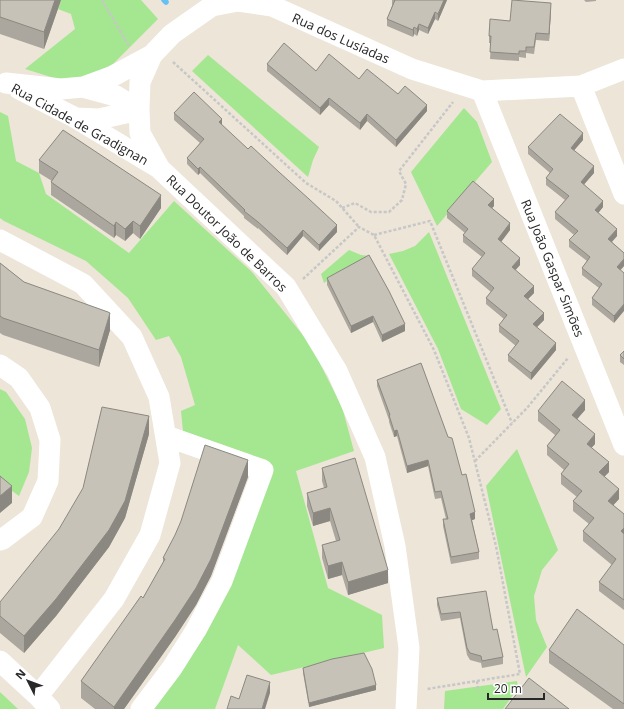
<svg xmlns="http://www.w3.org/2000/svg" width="624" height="709" font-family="'Open Sans',sans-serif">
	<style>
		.green { fill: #a5e691 }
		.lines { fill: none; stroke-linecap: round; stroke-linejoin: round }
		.stream { stroke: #64c0f5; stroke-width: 5.5 }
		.path { stroke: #c7c7c7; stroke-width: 2.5; stroke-dasharray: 3 2; stroke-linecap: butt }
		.minor { stroke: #fff; stroke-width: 21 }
		.wall { fill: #aba79e }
		.shaded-wall { fill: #8b8881 }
		.building { fill: #c7c2b8; stroke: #8b8881 }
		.labels { text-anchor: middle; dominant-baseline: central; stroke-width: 3; stroke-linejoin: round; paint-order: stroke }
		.street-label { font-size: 13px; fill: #282828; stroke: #fff }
	</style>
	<rect width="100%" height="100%" fill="#ece5d8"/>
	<!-- green -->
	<path class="green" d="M 61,0 L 141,0 L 158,19 L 113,64 L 74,84 L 25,69 L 75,29 L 71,14 L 58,9 Z
		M 208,55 L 319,147 L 313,160 L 308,177 L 192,71 Z
		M 464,108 L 477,122 L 492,162 L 437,226 L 411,172 Z
		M 0,112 L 8,116 L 16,161 L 39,173 L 46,194 L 129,253 L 174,201 L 252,272 L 310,344 L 342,407 L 354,451 L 296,471 L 328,588 L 382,615 L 384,648 L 271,675 L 238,645 L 215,709 L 146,709 L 175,672 L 267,468 L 252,455 L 183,431 L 181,411 L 195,405 L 181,357 L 169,336 L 156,340 L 128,298 L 86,261 L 4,221 L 0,218 Z
		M 429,232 L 501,409 L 487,425 L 461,409 L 438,349 L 389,254 L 403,251 L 415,246 Z
		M 349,250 L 361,255 L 370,256 L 324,283 L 321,274 Z
		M 0,389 L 6,392 L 25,419 L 32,448 L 29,472 L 19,496 L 0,482 Z
		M 517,449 L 558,550 L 542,570 L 534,596 L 536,620 L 547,647 L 526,677 L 486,486 Z
		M 517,681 L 518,688 L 503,709 L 444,709 L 445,691 Z
		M 0,692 L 18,709 L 0,709 Z"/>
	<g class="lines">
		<!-- stream -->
		<path class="stream" d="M 164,0 L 166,2"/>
		<!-- path -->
		<path class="path" d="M 102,0 L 129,46
			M 173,62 L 306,183 L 336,201 L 359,227
			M 342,208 L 355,203 L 371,212 L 389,212 L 402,200 L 406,184 L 399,171 L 453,102
			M 374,235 L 430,221 L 512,423
			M 303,279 L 359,227 L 374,235 L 434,350 L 469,438 L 496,546 L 520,674 L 427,689
			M 475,461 L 527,408 L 568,358
			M 477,681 L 478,689"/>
		<!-- minor -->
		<path class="minor" d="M 152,55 L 140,82 L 139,110 L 140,133 L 160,169 L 286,287 L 337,371 L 375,457 L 395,546 L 409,648 L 406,709
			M 6,83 L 61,89 L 83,87 L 113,76 L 152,55 L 172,34 L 212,6 L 238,1 L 272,6 L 412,69 L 482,91 L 581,86 L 624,69
			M 581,86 L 624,194
			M 83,87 L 116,96 L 139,110
			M 19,89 L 74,117 L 159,168
			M 482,91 L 624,445
			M 75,118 L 99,119 L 139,110
			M 0,240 L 83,284 L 132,337 L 159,397 L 170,463 L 150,535 L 114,599 L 38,696
			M 0,365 L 19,378 L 40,408 L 50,440 L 48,481 L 32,517 L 3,539 L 0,540
			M 0,661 L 38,696 L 50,709
			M 141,709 L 172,668 L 196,630 L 222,581 L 263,470 L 166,436"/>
	</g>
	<!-- wall -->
	<path class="wall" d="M 0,0 L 61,0 L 44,49 L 0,34 Z
		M 392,0 L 447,0 L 438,21 L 435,19 L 428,34 L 419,30 L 417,36 L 414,34 L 413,37 L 387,26 L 387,19 L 392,6 Z
		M 584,0 L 596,0 L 596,1 L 586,2 Z
		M 551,10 L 549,41 L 536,40 L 534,54 L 526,53 L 526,58 L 519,57 L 519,61 L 490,59 L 491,43 L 489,43 L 489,36 L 510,21 Z
		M 267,64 L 316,71 L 359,79 L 398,94 L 427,111 L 396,147 L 367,121 L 360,130 L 329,105 L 320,115 L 267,71 Z
		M 174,113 L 222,126 L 337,232 L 319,251 L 303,236 L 287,255 L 258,228 L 258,229 L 244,218 L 244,216 L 200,173 L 198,175 L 187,164 L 187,158 L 200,143 L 174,120 Z
		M 583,140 L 574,150 L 594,173 L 584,184 L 603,207 L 598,213 L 617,236 L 612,242 L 624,253 L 624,266 L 620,270 L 614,323 L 592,305 L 592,298 L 599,288 L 582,275 L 582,268 L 587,261 L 569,247 L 569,240 L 574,235 L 555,219 L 555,212 L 565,200 L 546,185 L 546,178 L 550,173 L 528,154 L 528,147 Z
		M 39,160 L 161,208 L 140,239 L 133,233 L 125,241 L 116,235 L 114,238 L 51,195 L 51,182 L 52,181 L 39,173 Z
		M 494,206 L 492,208 L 510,230 L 501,242 L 520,265 L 515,270 L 534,293 L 528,299 L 544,320 L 537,327 L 556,350 L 531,380 L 508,361 L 508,355 L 516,346 L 499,332 L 499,325 L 504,319 L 486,304 L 486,298 L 491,292 L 472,276 L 472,269 L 482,257 L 463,242 L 463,235 L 465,233 L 447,218 L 447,211 Z
		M 0,263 L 24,282 L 110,330 L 99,367 L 3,335 L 0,333 Z
		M 327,278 L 405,331 L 382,342 L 373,322 L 351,333 L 327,285 Z
		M 624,351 L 624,365 L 620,362 L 620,355 Z
		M 377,380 L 475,519 L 472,520 L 479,552 L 479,559 L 451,564 L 443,526 L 443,519 L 446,519 L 441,498 L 435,499 L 428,466 L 407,473 L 397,436 L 394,437 L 389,422 L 389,420 L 377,386 Z
		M 585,410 L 577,419 L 595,444 L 591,448 L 609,472 L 604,477 L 619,499 L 613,505 L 624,514 L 624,610 L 599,591 L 599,582 L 612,565 L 583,541 L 583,531 L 589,524 L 573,511 L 573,501 L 577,497 L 561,484 L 561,474 L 564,470 L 547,455 L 547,446 L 555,435 L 538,421 L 538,411 Z
		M 149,434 L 125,518 L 109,547 L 56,616 L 24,653 L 0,633 L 0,602 Z
		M 322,468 L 388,583 L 348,595 L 342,575 L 328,579 L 322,558 L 322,545 L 336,541 L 330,521 L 313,526 L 307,506 L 307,493 L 324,488 L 322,481 Z
		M 248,477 L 211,576 L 196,605 L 175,637 L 124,709 L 95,709 L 81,698 L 81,681 L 143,598 L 163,563 L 163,558 Z
		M 437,598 L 493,630 L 503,657 L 503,664 L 482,668 L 481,663 L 470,660 L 467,655 L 460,618 L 441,621 L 437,605 Z
		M 624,645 L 624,709 L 613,709 L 549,663 L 549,650 Z
		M 303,668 L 376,690 L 309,707 L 303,673 Z"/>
	<!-- shaded-wall -->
	<path class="shaded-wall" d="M 55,0 L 61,0 L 44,49 L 44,32 Z
		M 444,0 L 447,0 L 438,21 L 438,14 Z
		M 551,3 L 551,10 L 549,41 L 549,34 Z
		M 435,12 L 435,19 L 428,34 L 428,28 Z
		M 419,24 L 419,30 L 417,36 L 417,29 Z
		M 414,27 L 414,34 L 413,37 L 413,30 Z
		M 329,98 L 329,105 L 320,115 L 320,108 Z
		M 427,105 L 427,111 L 396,147 L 396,140 Z
		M 367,114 L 367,121 L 360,130 L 360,123 Z
		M 222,119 L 222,126 L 219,122 Z
		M 583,133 L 583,140 L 571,154 L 571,148 Z
		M 594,166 L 594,173 L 581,188 L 581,182 Z
		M 200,167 L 200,173 L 198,175 L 198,169 Z
		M 161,195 L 161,208 L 140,239 L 140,226 Z
		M 494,199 L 494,206 L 488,212 L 488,205 Z
		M 603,201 L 603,207 L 595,217 L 595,210 Z
		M 133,221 L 133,233 L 125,241 L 125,229 Z
		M 116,222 L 116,235 L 114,238 L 114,226 Z
		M 510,223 L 510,230 L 498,246 L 498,239 Z
		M 337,225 L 337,232 L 319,251 L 319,245 Z
		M 617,229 L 617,236 L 608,246 L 608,239 Z
		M 303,230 L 303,236 L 287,255 L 287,248 Z
		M 520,258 L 520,265 L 512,274 L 512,267 Z
		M 624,259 L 624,266 L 617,274 L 617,267 Z
		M 534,286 L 534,293 L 524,303 L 524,296 Z
		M 624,304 L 624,311 L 614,323 L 614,316 Z
		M 110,313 L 110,330 L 99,367 L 99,350 Z
		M 544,313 L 544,320 L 533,331 L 533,324 Z
		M 373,316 L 373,322 L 351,333 L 351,326 Z
		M 405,324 L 405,331 L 382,342 L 382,335 Z
		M 556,343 L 556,350 L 531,380 L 531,373 Z
		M 585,400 L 585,410 L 572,425 L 572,415 Z
		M 149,416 L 149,434 L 125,518 L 109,547 L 56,616 L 24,653 L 24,636 Z
		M 397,430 L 397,436 L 394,437 L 394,431 Z
		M 595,434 L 595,444 L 587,453 L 587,444 Z
		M 248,460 L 248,477 L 211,576 L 196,605 L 175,637 L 124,709 L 114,709 L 114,707 Z
		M 428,460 L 428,466 L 407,473 L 407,466 Z
		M 609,462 L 609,472 L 599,482 L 599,472 Z
		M 12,486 L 12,503 L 0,513 L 0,496 Z
		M 619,489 L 619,499 L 608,511 L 608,501 Z
		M 330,508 L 330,521 L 313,526 L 313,513 Z
		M 475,512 L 475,519 L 470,521 L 470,514 Z
		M 624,528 L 624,538 L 621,531 Z
		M 342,562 L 342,575 L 328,579 L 328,566 Z
		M 388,570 L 388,583 L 348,595 L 348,582 Z
		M 270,682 L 270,693 L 265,709 L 262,709 Z
		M 376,685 L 376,690 L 309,707 L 309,703 Z"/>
	<!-- building -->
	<path class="building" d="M 0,0 L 55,0 L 44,32 L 0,17 Z
		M 394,0 L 444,0 L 438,14 L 435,12 L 428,28 L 419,24 L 417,29 L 414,27 L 413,30 L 387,19 L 395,0 Z
		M 512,0 L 551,3 L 549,34 L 536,33 L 534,47 L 526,47 L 526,51 L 519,51 L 519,54 L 490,52 L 491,36 L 489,36 L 490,19 L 510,21 Z
		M 284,43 L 316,71 L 329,54 L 359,79 L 367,69 L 398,94 L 405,86 L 427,105 L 396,140 L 367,114 L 360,123 L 329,98 L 320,108 L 267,64 Z
		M 194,92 L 222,119 L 219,122 L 248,149 L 251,146 L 279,172 L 309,199 L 337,225 L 319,245 L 303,230 L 287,248 L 258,222 L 244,211 L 245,210 L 200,167 L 198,169 L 187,158 L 204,139 L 174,113 Z
		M 560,114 L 583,133 L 571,148 L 594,166 L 581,182 L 603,201 L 595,210 L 617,229 L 608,239 L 624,253 L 624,259 L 617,267 L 624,273 L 624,304 L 614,316 L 592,298 L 602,284 L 582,268 L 590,257 L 569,240 L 578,231 L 555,212 L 569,196 L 546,178 L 553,169 L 528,147 Z
		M 63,130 L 161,195 L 140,226 L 133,221 L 125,229 L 116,222 L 114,226 L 51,182 L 58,172 L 39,160 Z
		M 473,181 L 494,199 L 488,205 L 510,223 L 498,239 L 520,258 L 512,267 L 534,286 L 524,296 L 544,313 L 533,324 L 556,343 L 531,373 L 508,355 L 519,341 L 499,325 L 507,315 L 486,298 L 494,288 L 472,269 L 485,253 L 463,235 L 468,229 L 447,211 Z
		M 369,255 L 389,291 L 405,324 L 382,335 L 373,316 L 351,326 L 327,278 Z
		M 0,263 L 24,282 L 108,312 L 110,313 L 99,350 L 3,318 L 0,316 Z
		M 624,351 L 624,359 L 620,355 Z
		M 421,363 L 448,437 L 452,438 L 462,475 L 466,474 L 475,512 L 470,514 L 479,552 L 451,557 L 443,519 L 448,519 L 441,491 L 435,492 L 428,460 L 407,466 L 397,430 L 394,431 L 389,415 L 390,415 L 377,380 Z
		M 562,381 L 585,400 L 572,415 L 595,434 L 587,444 L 609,462 L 599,472 L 619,489 L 608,501 L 624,514 L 624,528 L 621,531 L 624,534 L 624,600 L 599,582 L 616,559 L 583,531 L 594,518 L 573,501 L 582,491 L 561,474 L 569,464 L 547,446 L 560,430 L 538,411 Z
		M 102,407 L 149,416 L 125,501 L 109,530 L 56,599 L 24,636 L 0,616 L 0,602 L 59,529 L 83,488 Z
		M 205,445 L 248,460 L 211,559 L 196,588 L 175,620 L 114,707 L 81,681 L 141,596 L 143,598 L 165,559 L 163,558 L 175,535 L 181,521 Z
		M 355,458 L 388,570 L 348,582 L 342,562 L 328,566 L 322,545 L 340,540 L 330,508 L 313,513 L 307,493 L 327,487 L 322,468 Z
		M 0,476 L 12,486 L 0,496 Z
		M 486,591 L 493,630 L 497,629 L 503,657 L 482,661 L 481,656 L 470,653 L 467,648 L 460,612 L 441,614 L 437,598 Z
		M 577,609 L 624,645 L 624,704 L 549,650 Z
		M 364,653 L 372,669 L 376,685 L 309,703 L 303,668 L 332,659 Z
		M 247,675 L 270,682 L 262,709 L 227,709 L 231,696 L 239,699 Z
		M 529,678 L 569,709 L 505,709 Z"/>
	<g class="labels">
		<!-- street labels -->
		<g class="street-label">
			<text transform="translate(341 38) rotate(24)">Rua dos Lusíadas</text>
			<text transform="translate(80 124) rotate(29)">Rua Cidade de Gradignan</text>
			<text transform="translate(227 233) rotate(44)">Rua Doutor João de Barros</text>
			<text transform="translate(553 268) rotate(68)">Rua João Gaspar Simões</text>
		</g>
	</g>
	<!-- north arrow -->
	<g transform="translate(28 681) rotate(312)" stroke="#ffffff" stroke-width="3" paint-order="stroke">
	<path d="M0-3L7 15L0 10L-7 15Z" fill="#282828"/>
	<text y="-6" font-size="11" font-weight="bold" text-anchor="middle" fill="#282828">N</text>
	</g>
	<!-- scale -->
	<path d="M488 693v6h56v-6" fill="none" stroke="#282828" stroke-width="2"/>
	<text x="494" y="693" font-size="12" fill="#282828" stroke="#ffffff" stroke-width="3" paint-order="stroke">20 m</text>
</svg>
